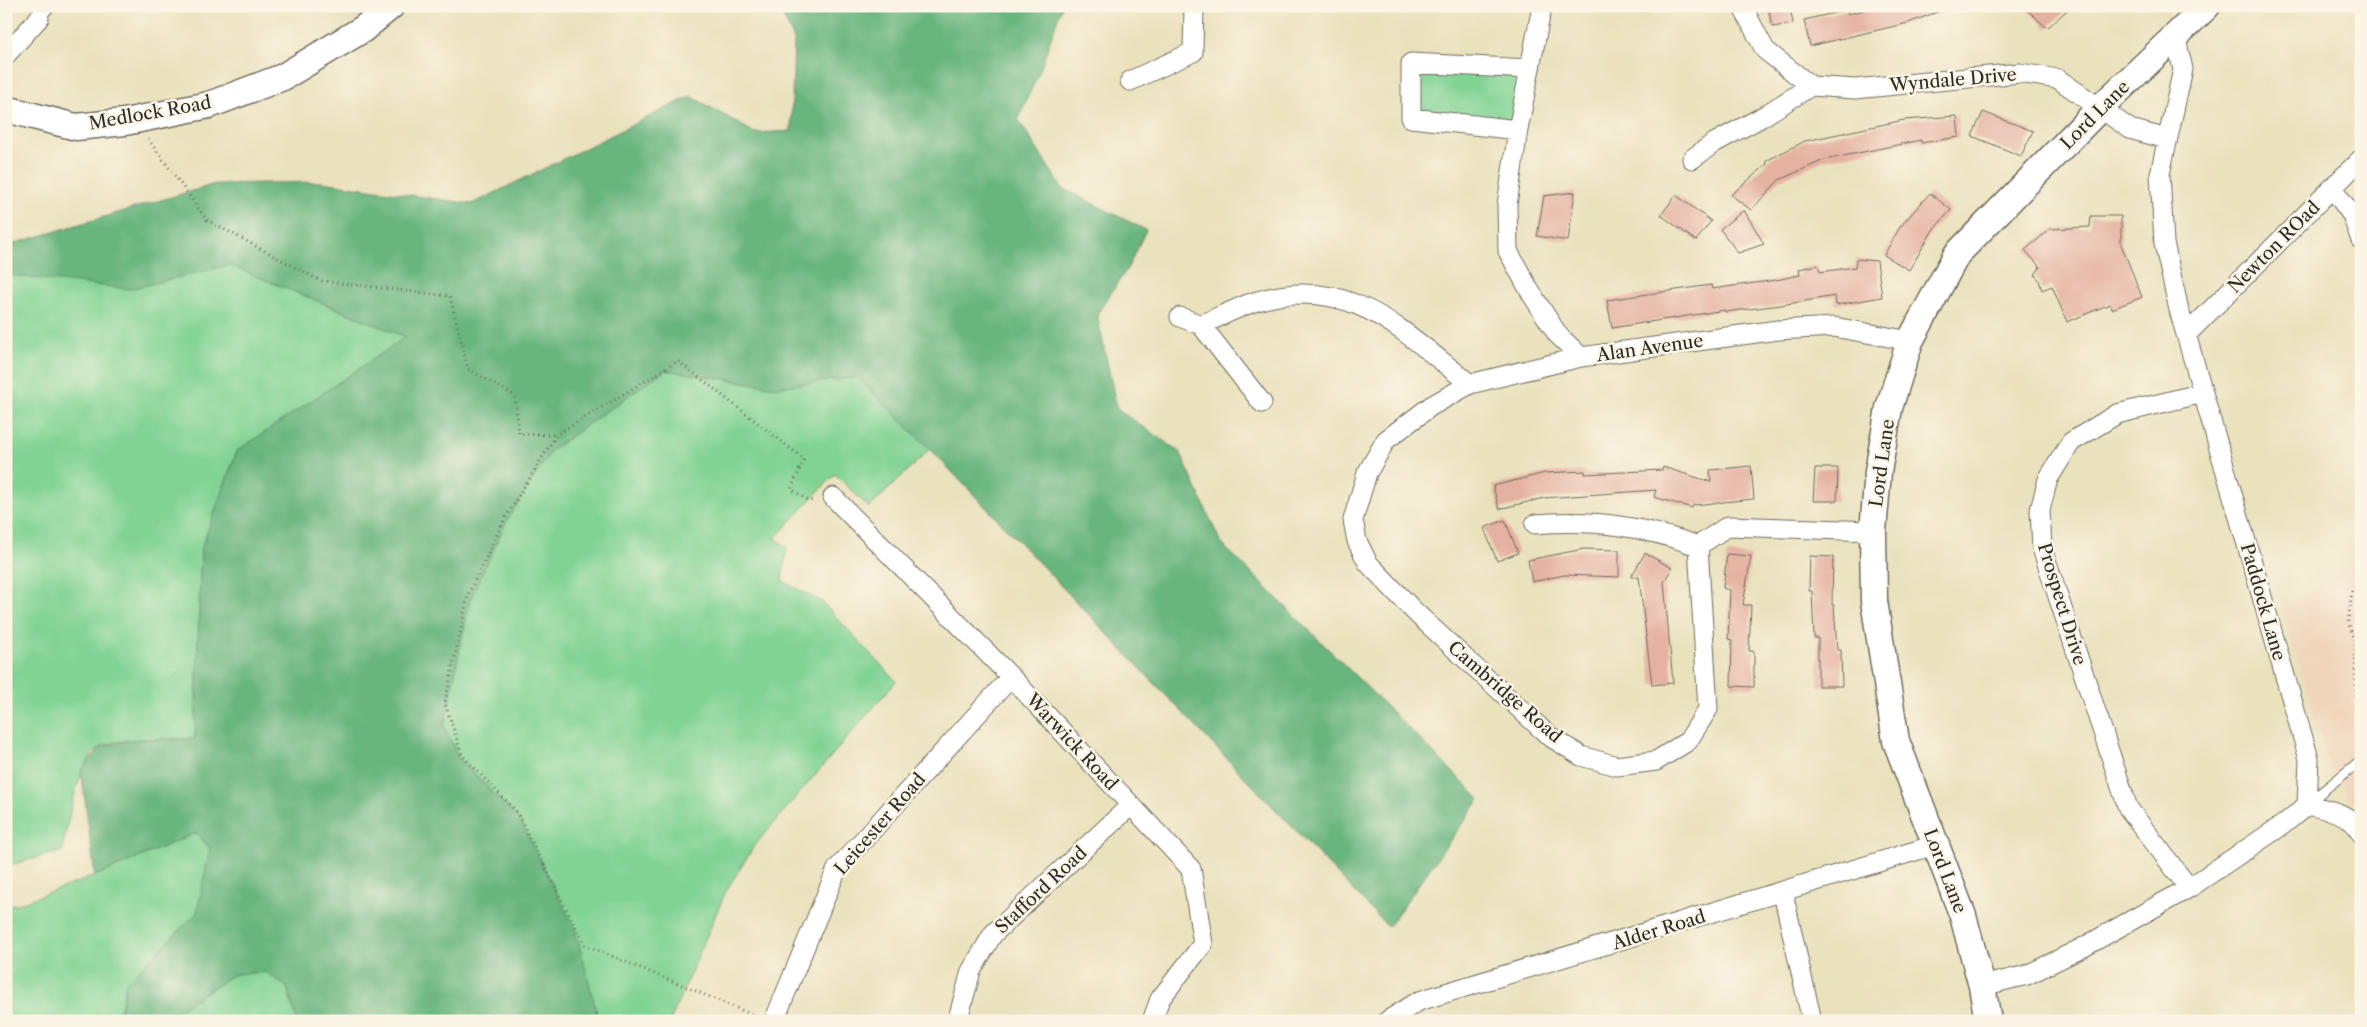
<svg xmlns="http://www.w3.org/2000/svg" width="2367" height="1027" font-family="'Libre Caslon Text',serif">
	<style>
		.built { fill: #f0d5bc }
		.green { fill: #81d394; stroke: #567f60 }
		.forest { fill: #68b57e; stroke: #4a7054 }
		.building { fill: #e5b2a2 }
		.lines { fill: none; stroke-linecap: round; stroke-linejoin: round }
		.lane-casing { stroke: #6e6b5e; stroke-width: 11 }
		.street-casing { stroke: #6e6b5e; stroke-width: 21 }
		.secondary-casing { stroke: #6e6b5e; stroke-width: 29 }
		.path { stroke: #6e6b5e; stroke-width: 3; stroke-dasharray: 1 4; stroke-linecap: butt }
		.lane { stroke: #fff; stroke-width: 9 }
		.street { stroke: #fff; stroke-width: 19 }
		.secondary { stroke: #fff; stroke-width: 26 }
		.labels { text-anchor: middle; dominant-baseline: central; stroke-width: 5; stroke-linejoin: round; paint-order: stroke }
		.street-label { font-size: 18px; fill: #2b2b2b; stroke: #fcf5e5 }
	</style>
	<rect width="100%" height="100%" fill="#fcf5e5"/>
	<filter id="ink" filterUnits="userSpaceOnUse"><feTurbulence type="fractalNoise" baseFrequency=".02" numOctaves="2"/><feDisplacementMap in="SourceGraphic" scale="10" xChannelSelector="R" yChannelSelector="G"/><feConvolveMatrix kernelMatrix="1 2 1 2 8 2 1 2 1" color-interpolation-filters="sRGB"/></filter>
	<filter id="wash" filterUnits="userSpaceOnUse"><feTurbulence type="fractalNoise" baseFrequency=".0096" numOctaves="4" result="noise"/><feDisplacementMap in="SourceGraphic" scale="20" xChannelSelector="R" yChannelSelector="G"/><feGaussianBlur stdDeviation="1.12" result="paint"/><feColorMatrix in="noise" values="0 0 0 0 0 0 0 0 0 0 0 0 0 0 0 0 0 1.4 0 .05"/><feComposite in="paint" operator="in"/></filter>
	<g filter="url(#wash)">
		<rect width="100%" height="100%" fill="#eae1bd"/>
		<!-- built -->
		<path class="built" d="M 2361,559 L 2361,802 L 2351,803 L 2329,764 L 2283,611 Z"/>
		<!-- green -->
		<path class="green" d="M 1430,69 L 1526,73 L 1515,123 L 1419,111 L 1415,74 Z
			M 229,265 L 406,337 L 237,451 L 201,549 L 195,739 C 170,739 126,736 103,746 C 77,757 68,825 62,851 L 6,866 L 6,272 Z
			M 665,370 L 777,387 L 857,377 L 930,449 L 869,508 L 835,474 L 775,538 L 787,547 L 782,581 L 822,602 L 896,681 L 754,846 L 726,891 L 670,1021 L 599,1021 L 520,820 L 459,758 L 444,726 L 470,599 L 506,522 L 551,450 Z
			M 196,833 L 210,848 L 197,913 L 126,983 L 118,1021 L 6,1021 L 6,905 L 17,904 L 95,876 Z
			M 266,972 L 287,987 L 297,1021 L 171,1021 L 175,1012 L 234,974 Z"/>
		<!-- forest -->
		<path class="forest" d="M 778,6 L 1062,6 L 1040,70 L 1018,119 L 1062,188 L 1146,230 L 1127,269 L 1097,314 L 1117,409 L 1180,452 L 1221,543 L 1480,799 L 1388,927 L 930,449 L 857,377 L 777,387 L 665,370 L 551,450 L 506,522 L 470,599 L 444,726 L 459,759 L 520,820 L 575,929 L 599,1021 L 297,1021 L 287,987 L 266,972 L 234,974 L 175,1012 L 171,1021 L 118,1021 L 126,983 L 197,913 L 210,848 L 196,833 L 95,876 L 81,770 L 102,746 L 138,739 L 195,739 L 201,549 L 237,451 L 406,337 L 229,265 L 130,289 L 6,275 L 6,246 L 215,184 L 321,182 L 472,204 L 691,96 L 755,133 L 791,131 L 794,39 Z"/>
		<g id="blocks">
			<!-- building -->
			<path class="building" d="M 1768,6 L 1790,6 L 1793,24 L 1772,27 Z
				M 1878,6 L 1948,8 L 1908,23 L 1810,46 L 1804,20 L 1847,10 L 1848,14 Z
				M 2023,6 L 2072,6 L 2047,28 Z
				M 1983,112 L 2033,131 L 2021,156 L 1972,136 Z
				M 1957,116 L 1959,137 L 1921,143 L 1921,140 L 1824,160 L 1779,180 L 1751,210 L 1731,195 L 1767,164 L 1766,161 L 1805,141 L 1904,120 Z
				M 1575,192 L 1568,241 L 1537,236 L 1544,196 Z
				M 1930,193 L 1951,210 L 1933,230 L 1909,270 L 1884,255 L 1900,227 Z
				M 1676,195 L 1711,221 L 1696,241 L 1661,215 Z
				M 1744,210 L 1764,244 L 1738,253 L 1720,229 Z
				M 2091,216 L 2121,216 L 2121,244 L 2142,297 L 2112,309 L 2110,304 L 2067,322 L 2052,286 L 2042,290 L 2039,280 L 2035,275 L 2040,267 L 2025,250 L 2050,229 L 2090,227 Z
				M 1856,259 L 1877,261 L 1882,297 L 1836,305 L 1835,296 L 1781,305 L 1725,312 L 1725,310 L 1612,328 L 1607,300 L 1711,285 L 1712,289 L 1776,280 L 1800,275 L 1799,269 L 1818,265 L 1820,272 L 1855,267 Z
				M 1751,466 L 1754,499 L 1693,505 L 1692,508 L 1654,497 L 1656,490 L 1544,498 L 1499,509 L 1493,486 L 1545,473 L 1585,471 L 1585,474 L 1662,470 L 1663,467 L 1711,482 L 1710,470 Z
				M 1815,468 L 1838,468 L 1837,501 L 1813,501 Z
				M 1505,520 L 1518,553 L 1497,561 L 1484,528 Z
				M 1584,549 L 1619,550 L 1619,577 L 1564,575 L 1532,582 L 1528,560 Z
				M 1645,553 L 1672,568 L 1664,582 L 1673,683 L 1652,685 L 1639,577 L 1631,577 Z
				M 1727,554 L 1751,556 L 1743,605 L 1751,605 L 1749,651 L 1754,651 L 1754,687 L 1731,686 L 1732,640 L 1728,639 L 1730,590 L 1723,588 Z
				M 1810,556 L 1833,557 L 1832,605 L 1834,605 L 1837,650 L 1841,650 L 1842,686 L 1818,686 L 1818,638 L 1814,638 L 1812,591 L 1809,591 Z"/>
		</g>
	</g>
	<g filter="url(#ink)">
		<use href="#blocks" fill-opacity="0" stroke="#6e6b5e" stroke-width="1"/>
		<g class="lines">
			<defs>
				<path id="lane" d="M 39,18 L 51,6
					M 2307,804 L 2361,760"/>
				<path id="street" d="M 1542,6 L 1518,130 L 1507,205 L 1508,251 L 1531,293 L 1558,335 L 1581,357 L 1778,330 L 1834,327 L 1910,341
					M 1742,6 L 1765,50 L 1811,86 L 1855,89 L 2020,73 L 2058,79 L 2130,129 L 2167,139
					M 6,55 L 39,18
					M 1130,81 L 1193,52 L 1194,6
					M 1518,130 L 1411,118 L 1411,63 L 1530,69
					M 1692,159 L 1714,143 L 1762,117 L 1811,86
					M 2333,189 L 2352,215 L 2361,240
					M 1180,317 L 1201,325 L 1262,403
					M 1201,325 C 1219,317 1236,308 1254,302 C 1349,272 1402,331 1470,384
					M 2187,334 L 2361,159
					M 1581,357 L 1470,384 L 1431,406 L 1386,440 L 1367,473 L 1353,520 L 1357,541 L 1368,563 L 1415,612 L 1549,736 L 1581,756 L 1617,766 L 1656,761 L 1688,741 L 1708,709 L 1698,546 L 1728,526 L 1873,531
					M 833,497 L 1011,677 L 1191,869 L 1203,944 L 1160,999 L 1152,1021
					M 1535,524 C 1594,519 1642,526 1698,546
					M 2307,805 C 2327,810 2351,812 2361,833
					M 2189,888 L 2128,808 L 2042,548 L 2040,510 L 2048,479 L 2071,442 L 2117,414 L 2203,393
					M 1783,893 L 1812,1021
					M 1982,986 L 2027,975 L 2082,948 L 2189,888 L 2284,824 L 2307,805 L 2309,759 L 2179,310 L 2164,243 L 2160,174 L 2183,69 L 2175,35
					M 959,1015 L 971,971 L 993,934 L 1131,805
					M 774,1021 L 837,869 L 1011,677
					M 1387,1021 L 1419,1001 L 1935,845"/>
				<path id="secondary" d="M 6,109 L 76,127 L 125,122 L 209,105 L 283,77 L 363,29 L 391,6
					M 1988,1021 L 1982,986 L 1963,916 L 1896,741 L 1874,601 L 1873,531 L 1878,472 L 1889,408 L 1910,341 L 1957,254 L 2101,107 L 2207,6"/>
			</defs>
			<!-- lane casing -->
			<use href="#lane" class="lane-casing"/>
			<!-- street casing -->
			<use href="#street" class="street-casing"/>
			<!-- secondary casing -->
			<use href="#secondary" class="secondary-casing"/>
			<!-- path -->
			<path class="path" d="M 148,139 L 207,220 L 321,281 L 450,296 L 468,369 L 515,396 L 519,434 L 555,435
				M 2361,579 L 2352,591 L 2348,622 L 2355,643 L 2356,695 L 2361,700
				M 756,1016 L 585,945 L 516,811 L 462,755 L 445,703 L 468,595 L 504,520 L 556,435 L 678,361 L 804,459 L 791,489 L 809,501 L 815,500"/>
			<!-- lane -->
			<use href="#lane" class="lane"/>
			<!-- street -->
			<use href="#street" class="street"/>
			<!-- secondary -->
			<use href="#secondary" class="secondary"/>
		</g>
	</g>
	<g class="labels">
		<!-- street labels -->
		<g class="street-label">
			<text transform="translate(1953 80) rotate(-5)">Wyndale Drive</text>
			<text transform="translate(150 113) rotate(-10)">Medlock Road</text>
			<text transform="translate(2095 115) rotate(-45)">Lord Lane</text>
			<text transform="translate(2274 247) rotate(-45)">Newton ROad</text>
			<text transform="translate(1650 348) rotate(-8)">Alan Avenue</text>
			<text transform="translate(1882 463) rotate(-82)">Lord Lane</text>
			<text transform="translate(2263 602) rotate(74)">Paddock Lane</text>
			<text transform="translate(2062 604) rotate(73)">Prospect Drive</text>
			<text transform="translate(1505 692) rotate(41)">Cambridge Road</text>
			<text transform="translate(1072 742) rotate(47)">Warwick Road</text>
			<text transform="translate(880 824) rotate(-49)">Leicester Road</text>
			<text transform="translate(1945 871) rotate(69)">Lord Lane</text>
			<text transform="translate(1041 890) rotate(-43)">Stafford Road</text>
			<text transform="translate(1659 930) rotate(-17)">Alder Road</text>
		</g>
	</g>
	<!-- margin -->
	<rect width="2367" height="1027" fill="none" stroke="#fcf5e5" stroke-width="25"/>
</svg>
